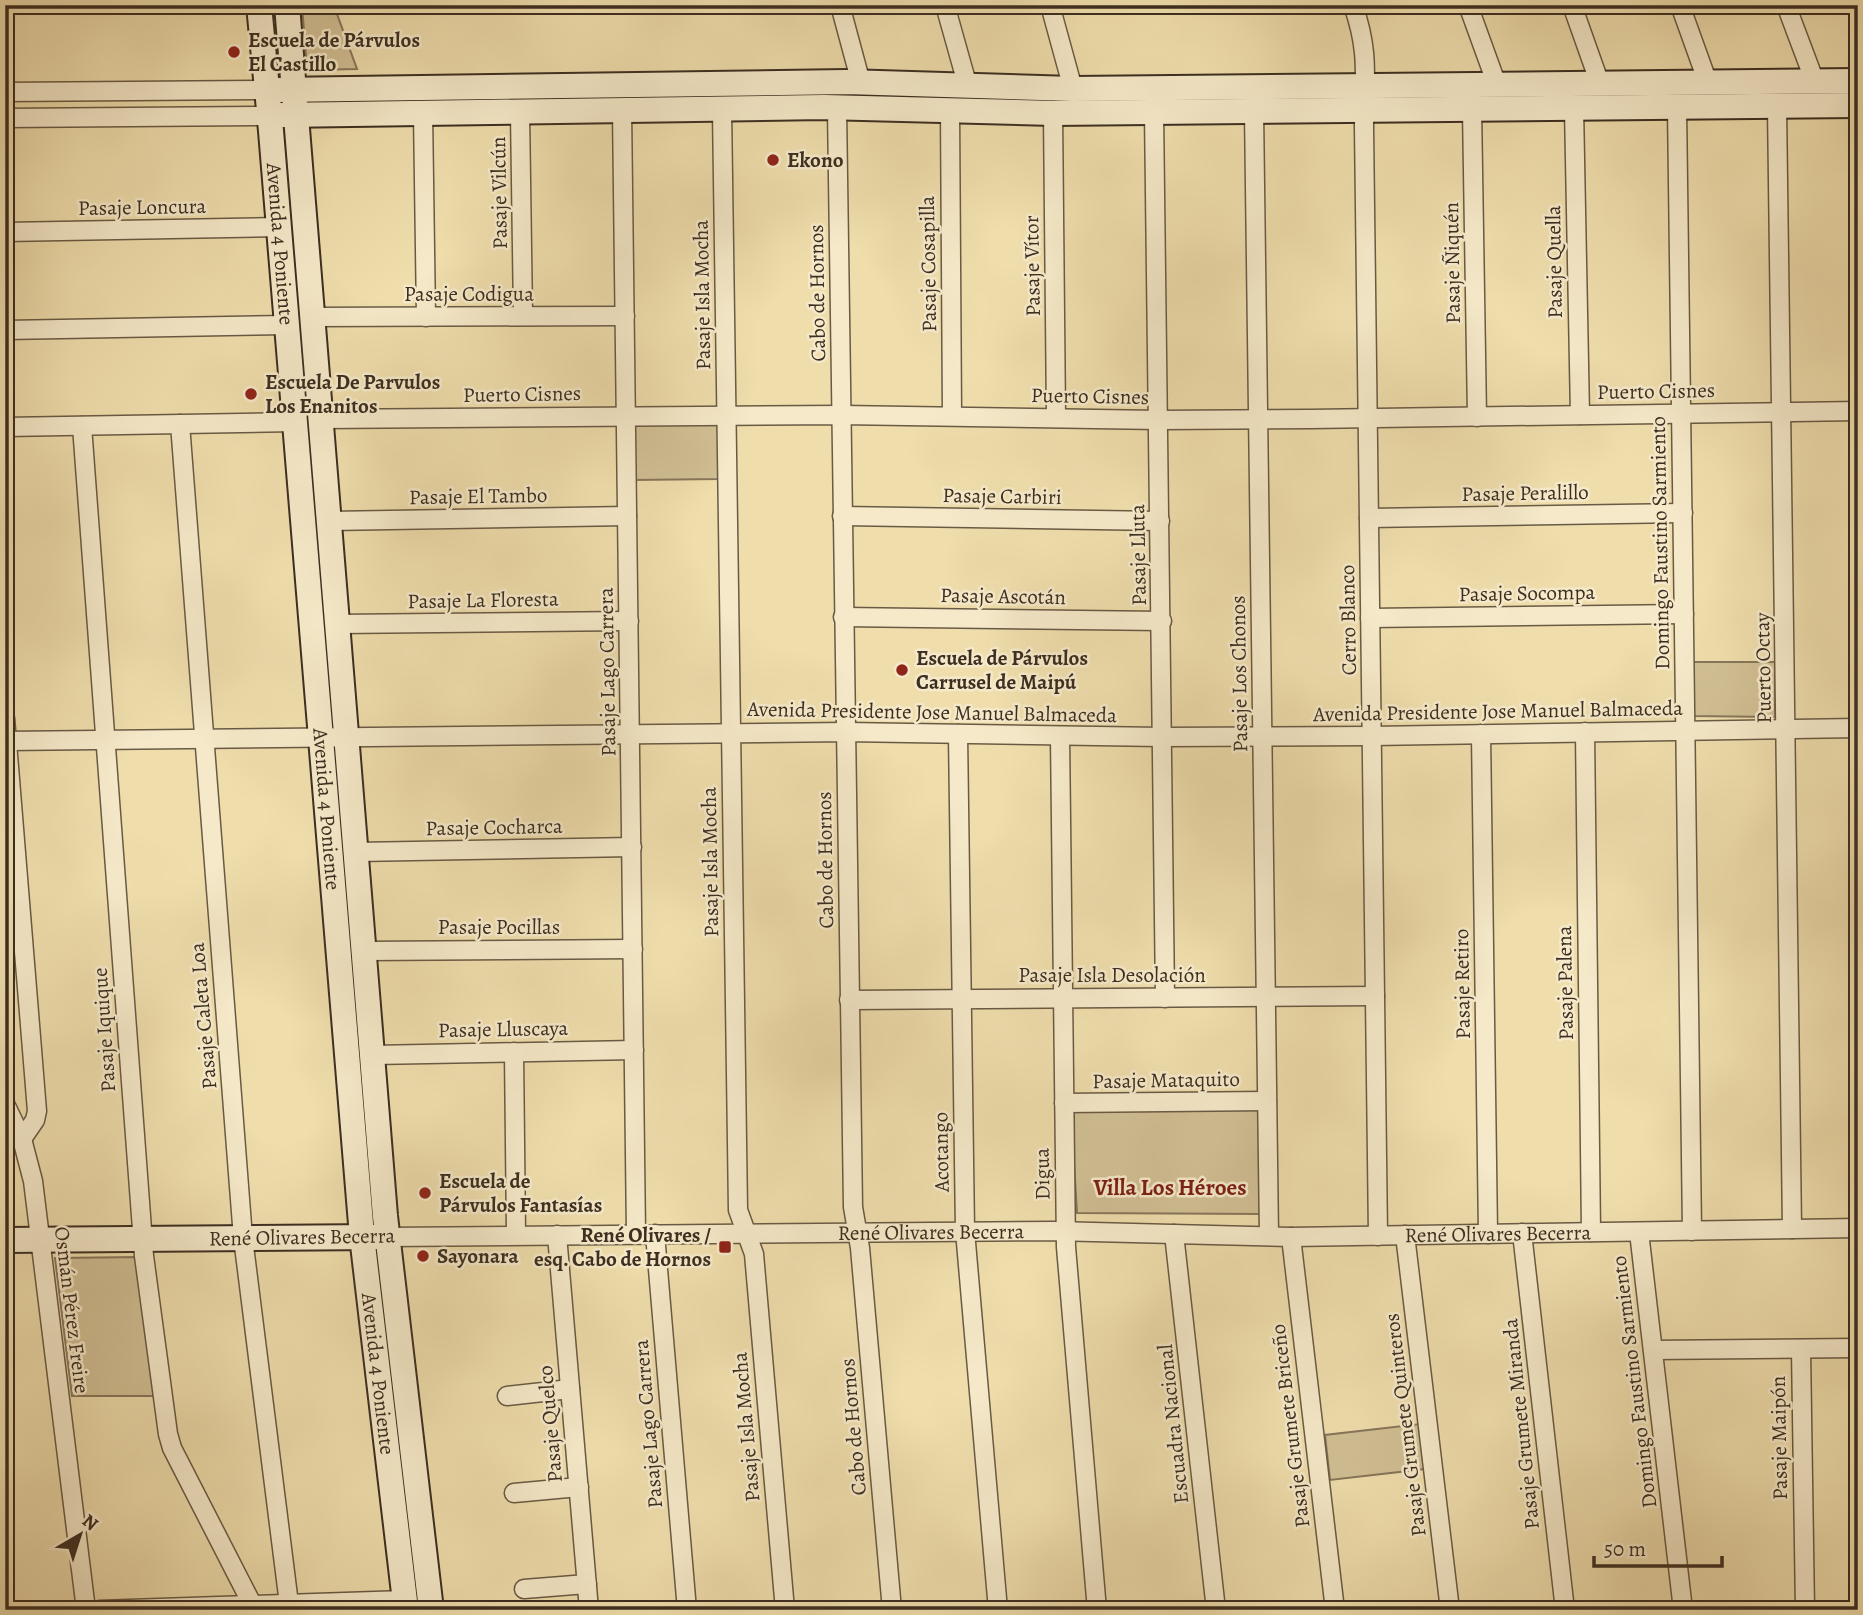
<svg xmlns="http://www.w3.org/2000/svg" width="1863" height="1615" font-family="Alegreya,serif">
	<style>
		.green { fill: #d1bf94; stroke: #86765a; stroke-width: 2 }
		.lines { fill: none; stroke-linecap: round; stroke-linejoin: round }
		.street-casing { stroke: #695a44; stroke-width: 21 }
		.secondary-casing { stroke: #3c2e21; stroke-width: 28 }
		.street { stroke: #f5e9c9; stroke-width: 18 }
		.secondary { stroke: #f5e9c9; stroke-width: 24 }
		.poi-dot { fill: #8f2418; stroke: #f5e9c9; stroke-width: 2.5 }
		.labels { text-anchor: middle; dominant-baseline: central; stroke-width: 5; stroke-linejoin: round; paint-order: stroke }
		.poi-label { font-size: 21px; font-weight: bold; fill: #3c2e21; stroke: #f5e9c9; text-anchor: start }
		.street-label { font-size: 21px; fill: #3c2e21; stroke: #f5e9c9 }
		.neighbourhood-label { font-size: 23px; font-weight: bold; fill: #7a1f14; stroke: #f5e9c9 }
	</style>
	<rect width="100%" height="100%" fill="#efddac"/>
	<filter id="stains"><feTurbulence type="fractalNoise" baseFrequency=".00286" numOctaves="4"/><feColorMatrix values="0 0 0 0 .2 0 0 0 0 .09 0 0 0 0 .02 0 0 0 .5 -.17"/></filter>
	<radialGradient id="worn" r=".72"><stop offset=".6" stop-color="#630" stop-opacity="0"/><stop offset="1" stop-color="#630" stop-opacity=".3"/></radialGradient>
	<!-- green -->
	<path class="green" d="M 302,5 L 336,5 L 337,14 L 357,69 L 307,70 Z
		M 718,420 L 719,479 L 634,480 L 633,421 Z
		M 1692,662 L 1775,662 L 1775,717 L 1692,716 Z
		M 1076,1107 L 1257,1107 L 1263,1112 L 1261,1214 L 1077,1213 L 1071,1113 Z
		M 140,1257 L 156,1396 L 72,1396 L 55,1258 Z
		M 1420,1424 L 1425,1469 L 1330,1480 L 1325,1435 Z"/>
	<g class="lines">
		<defs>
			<g id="street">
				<path d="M 840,5 L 861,83"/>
				<path d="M 945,5 L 968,87"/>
				<path d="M 1050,5 L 1073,89"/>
				<path d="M 1353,5 C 1370,53 1364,79 1364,128 L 1378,1236"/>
				<path d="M 1468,5 L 1497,85"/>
				<path d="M 1572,5 L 1600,84"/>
				<path d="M 1680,5 L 1708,83"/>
				<path d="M 1786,5 L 1815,82"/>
				<path d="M 5,92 L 267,90"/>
				<path d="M 1777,106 L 1792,1229"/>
				<path d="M 1677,107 L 1692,1231"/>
				<path d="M 837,108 L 853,1207 L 860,1248 L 892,1610"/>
				<path d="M 1574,108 L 1580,415"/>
				<path d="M 1472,109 L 1477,417"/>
				<path d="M 622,110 L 636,1234"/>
				<path d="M 722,110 L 738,1210 L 754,1254 L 785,1610"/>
				<path d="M 950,111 L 952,416"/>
				<path d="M 1254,111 L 1269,1236"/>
				<path d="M 520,112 L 523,316"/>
				<path d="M 1154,112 L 1165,998"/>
				<path d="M 423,113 L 426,317"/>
				<path d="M 1053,113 L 1056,418"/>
				<path d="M 5,118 L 270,116"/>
				<path d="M 5,232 L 279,227"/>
				<path d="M 313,317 L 625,316"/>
				<path d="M 5,330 L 287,325"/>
				<path d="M 321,419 L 842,415 L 1159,420 L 1311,419 L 1858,411"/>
				<path d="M 180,424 L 243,1238 L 289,1604"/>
				<path d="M 82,426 L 144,1256 L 168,1434 L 172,1448 L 255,1610"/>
				<path d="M 5,427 L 295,422"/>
				<path d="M 842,516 L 1160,521"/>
				<path d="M 1369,518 L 1683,513"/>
				<path d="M 330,521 L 627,516"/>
				<path d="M 843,617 L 1162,621"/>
				<path d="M 1370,618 L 1684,614"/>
				<path d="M 338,624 L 629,621"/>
				<path d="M 5,718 L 37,1111 L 35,1120 L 22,1139"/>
				<path d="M 1585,732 L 1591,1232"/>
				<path d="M 958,734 L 965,1231 L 998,1610"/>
				<path d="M 1481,734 L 1488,1234"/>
				<path d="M 1060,736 L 1066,1247 L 1097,1610"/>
				<path d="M 5,741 L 846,732 L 1161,737 L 1372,736 L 1858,728"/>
				<path d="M 357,852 L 632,847"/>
				<path d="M 365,951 L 633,949"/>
				<path d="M 849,1000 L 1375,996"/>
				<path d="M 514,1052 L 516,1235"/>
				<path d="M 373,1055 L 634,1050"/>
				<path d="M 1064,1103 L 1267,1101"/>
				<path d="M 5,1104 L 22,1139 L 33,1181 L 86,1610"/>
				<path d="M 1639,1232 L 1683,1610"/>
				<path d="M 1522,1233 L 1565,1610"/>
				<path d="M 655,1234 L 687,1610"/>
				<path d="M 1174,1234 L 1216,1610"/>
				<path d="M 557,1235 L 589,1610"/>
				<path d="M 1405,1235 L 1450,1610"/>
				<path id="s1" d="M 387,1237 L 1053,1231 L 1291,1237 L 1858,1228"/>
				<path d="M 1291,1237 L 1335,1610"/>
				<path d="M 1801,1349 L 1805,1610"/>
				<path d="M 1653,1350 L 1858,1348"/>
				<path d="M 507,1396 L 570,1389"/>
				<path d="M 514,1493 L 579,1487"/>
				<path d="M 524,1589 L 587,1584"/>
				<path d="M 99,1610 L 405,1600"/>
			</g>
			<g id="secondary">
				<path id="s2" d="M 259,5 L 271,131 L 362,1236 L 406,1610"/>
				<path d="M 287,5 L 385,1216 L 431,1610"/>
				<path d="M 278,90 L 846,82 L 1073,89 L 1858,81"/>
				<path d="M 281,115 L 824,107 L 1053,113 L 1858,105"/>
				<path d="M 5,1240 L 376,1237"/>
			</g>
		</defs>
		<!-- street casing -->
		<use href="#street" class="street-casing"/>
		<!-- secondary casing -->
		<use href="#secondary" class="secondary-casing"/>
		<!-- street -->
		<use href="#street" class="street"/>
		<!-- secondary -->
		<use href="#secondary" class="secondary"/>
	</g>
	<!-- markers -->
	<g class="poi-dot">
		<circle cx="234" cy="52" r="7"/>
		<circle cx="773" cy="160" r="7"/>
		<circle cx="251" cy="394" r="7"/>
		<circle cx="902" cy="670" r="7"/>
		<circle cx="425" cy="1193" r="7"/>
		<rect x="718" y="1240" width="14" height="14" rx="3.5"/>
		<circle cx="423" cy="1256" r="7"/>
	</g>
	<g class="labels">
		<!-- poi labels -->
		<g class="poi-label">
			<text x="248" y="40">Escuela de Párvulos<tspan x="248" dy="24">El Castillo</tspan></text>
			<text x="787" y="160">Ekono</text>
			<text x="265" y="382">Escuela De Parvulos<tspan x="265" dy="24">Los Enanitos</tspan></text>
			<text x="916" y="658">Escuela de Párvulos<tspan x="916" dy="24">Carrusel de Maipú</tspan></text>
			<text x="439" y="1181">Escuela de<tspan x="439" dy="24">Párvulos Fantasías</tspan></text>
			<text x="711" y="1235" text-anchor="end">René Olivares /<tspan x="711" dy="24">esq. Cabo de Hornos</tspan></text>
			<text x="437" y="1256">Sayonara</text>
		</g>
		<!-- street labels -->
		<g class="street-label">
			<text transform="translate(499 193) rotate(-91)">Pasaje Vilcún</text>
			<text transform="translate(142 207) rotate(-1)">Pasaje Loncura</text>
			<text stroke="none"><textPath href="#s2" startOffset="240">Avenida 4 Poniente</textPath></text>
			<text transform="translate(1554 262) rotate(-91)">Pasaje Quella</text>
			<text transform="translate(1452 263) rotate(-91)">Pasaje Ñiquén</text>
			<text transform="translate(928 264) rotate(-91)">Pasaje Cosapilla</text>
			<text transform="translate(1032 266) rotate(-91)">Pasaje Vítor</text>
			<text transform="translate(817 293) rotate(-91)">Cabo de Hornos</text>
			<text x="469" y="294">Pasaje Codigua</text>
			<text transform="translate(702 295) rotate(-91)">Pasaje Isla Mocha</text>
			<text transform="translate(1656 391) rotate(-1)">Puerto Cisnes</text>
			<text transform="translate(522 394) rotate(-1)">Puerto Cisnes</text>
			<text transform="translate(1090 396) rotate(1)">Puerto Cisnes</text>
			<text transform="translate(1525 493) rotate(-1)">Pasaje Peralillo</text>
			<text transform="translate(478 496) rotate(-1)">Pasaje El Tambo</text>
			<text transform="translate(1002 496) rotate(1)">Pasaje Carbiri</text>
			<text transform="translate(1660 543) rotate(-91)">Domingo Faustino Sarmiento</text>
			<text transform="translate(1138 555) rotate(-91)">Pasaje Lluta</text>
			<text transform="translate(1527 593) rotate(-1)">Pasaje Socompa</text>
			<text transform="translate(1003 596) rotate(1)">Pasaje Ascotán</text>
			<text transform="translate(483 600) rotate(-1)">Pasaje La Floresta</text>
			<text transform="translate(1348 620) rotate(-91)">Cerro Blanco</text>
			<text transform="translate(1763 668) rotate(-91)">Puerto Octay</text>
			<text transform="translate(607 672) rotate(-91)">Pasaje Lago Carrera</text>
			<text transform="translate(1239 674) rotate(-91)">Pasaje Los Chonos</text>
			<text transform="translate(1498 711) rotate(-1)">Avenida Presidente Jose Manuel Balmaceda</text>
			<text transform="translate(932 712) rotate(1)">Avenida Presidente Jose Manuel Balmaceda</text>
			<text stroke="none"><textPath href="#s2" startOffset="807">Avenida 4 Poniente</textPath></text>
			<text transform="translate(494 827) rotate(-1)">Pasaje Cocharca</text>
			<text transform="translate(825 860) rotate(-91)">Cabo de Hornos</text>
			<text transform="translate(710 862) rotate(-91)">Pasaje Isla Mocha</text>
			<text x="499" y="927">Pasaje Pocillas</text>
			<text x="1112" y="975">Pasaje Isla Desolación</text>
			<text transform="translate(1565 983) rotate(-91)">Pasaje Palena</text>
			<text transform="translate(1462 984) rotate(-91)">Pasaje Retiro</text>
			<text transform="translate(203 1016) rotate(-95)">Pasaje Caleta Loa</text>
			<text transform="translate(503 1029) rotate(-1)">Pasaje Lluscaya</text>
			<text transform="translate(104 1030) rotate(-94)">Pasaje Iquique</text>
			<text transform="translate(1166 1080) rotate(-1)">Pasaje Mataquito</text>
			<text transform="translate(941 1152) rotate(-91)">Acotango</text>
			<text transform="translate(1042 1174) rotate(-91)">Digua</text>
			<text stroke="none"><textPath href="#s1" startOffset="544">René Olivares Becerra</textPath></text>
			<text stroke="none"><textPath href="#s1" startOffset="1111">René Olivares Becerra</textPath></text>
			<text transform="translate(302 1237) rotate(-1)">René Olivares Becerra</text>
			<text transform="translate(72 1310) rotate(83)">Osmán Pérez Freire</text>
			<text stroke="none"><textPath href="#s2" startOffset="1374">Avenida 4 Poniente</textPath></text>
			<text transform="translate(1634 1382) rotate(-97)">Domingo Faustino Sarmiento</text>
			<text transform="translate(550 1424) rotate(-95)">Pasaje Quelco</text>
			<text transform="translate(648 1424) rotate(-95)">Pasaje Lago Carrera</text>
			<text transform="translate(1173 1424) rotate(-96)">Escuadra Nacional</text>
			<text transform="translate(1521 1424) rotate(-96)">Pasaje Grumete Miranda</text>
			<text transform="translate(1405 1425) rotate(-97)">Pasaje Grumete Quinteros</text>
			<text transform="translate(1290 1426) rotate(-97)">Pasaje Grumete Briceño</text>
			<text transform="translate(746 1427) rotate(-95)">Pasaje Isla Mocha</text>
			<text transform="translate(853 1427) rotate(-95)">Cabo de Hornos</text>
			<text transform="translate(1779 1438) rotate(-91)">Pasaje Maipón</text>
		</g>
		<!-- neighbourhood labels -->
		<g class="neighbourhood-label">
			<text x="1170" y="1187">Villa Los Héroes</text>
		</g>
	</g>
	<!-- margin -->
	<rect width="1863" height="1615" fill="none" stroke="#efddac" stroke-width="28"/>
	<rect x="7" y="7" width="1849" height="1601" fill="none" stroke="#3c2e21" stroke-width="3.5"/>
	<rect x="14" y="14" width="1835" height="1587" fill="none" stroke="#3c2e21" stroke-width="2"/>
	<!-- north arrow -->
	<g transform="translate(80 1535) rotate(39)" stroke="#f5e9c9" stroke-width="5" paint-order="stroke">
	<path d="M0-5L12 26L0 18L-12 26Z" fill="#3c2e21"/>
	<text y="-10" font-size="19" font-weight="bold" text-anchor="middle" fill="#3c2e21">N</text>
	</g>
	<!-- scale -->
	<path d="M1594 1556v10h128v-10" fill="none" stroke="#3c2e21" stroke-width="3.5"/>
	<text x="1604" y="1556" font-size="21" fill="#3c2e21" stroke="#f5e9c9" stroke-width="5" paint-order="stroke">50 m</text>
	<rect width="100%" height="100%" filter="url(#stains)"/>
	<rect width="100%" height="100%" fill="url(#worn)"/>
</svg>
